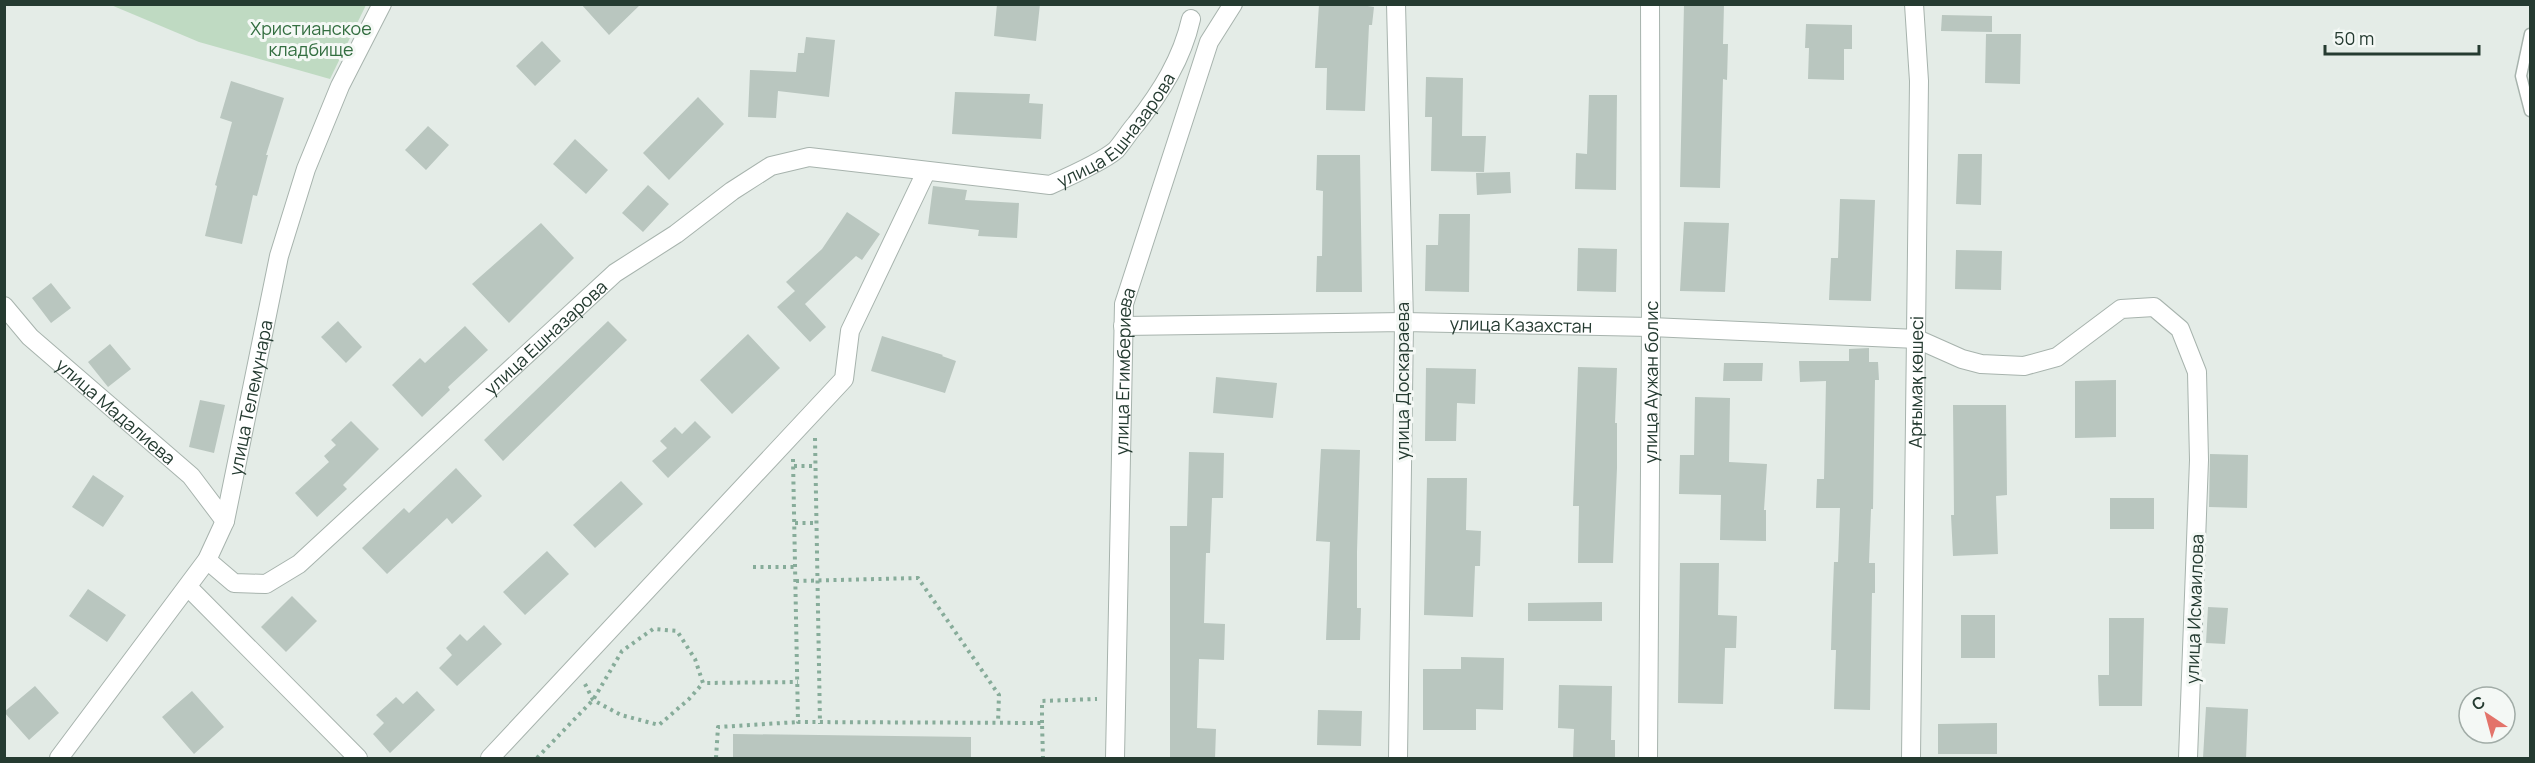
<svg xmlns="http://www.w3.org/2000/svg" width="2535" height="763" font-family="Manrope,sans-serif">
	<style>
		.green { fill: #bfdac2 }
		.building { fill: #b9c6bf }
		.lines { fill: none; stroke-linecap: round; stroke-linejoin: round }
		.service-casing { stroke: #a7b3ad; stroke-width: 13 }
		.minor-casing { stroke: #a7b3ad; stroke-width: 20 }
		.path { stroke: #87ac9a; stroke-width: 4; stroke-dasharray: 3 4.5; stroke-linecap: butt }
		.service { stroke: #fff; stroke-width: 10 }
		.minor { stroke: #fff; stroke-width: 18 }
		.labels { text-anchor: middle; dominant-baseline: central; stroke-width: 6; stroke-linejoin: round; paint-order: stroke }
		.park-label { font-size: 18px; fill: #336e40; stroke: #f4f8f5 }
		.street-label { font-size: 18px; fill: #253b31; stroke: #f4f8f5 }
	</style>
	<rect width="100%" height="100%" fill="#e4ece7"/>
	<!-- green -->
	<path class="green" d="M 111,5 L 366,5 L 330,79 L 199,42 Z"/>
	<!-- building -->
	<path class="building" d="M 581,4 L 641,4 L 609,35 Z
		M 997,4 L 1040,4 L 1036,41 L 994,36 Z
		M 1319,4 L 1355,4 L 1374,7 L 1372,25 L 1369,25 L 1365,111 L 1326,110 L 1327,68 L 1315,68 Z
		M 1684,4 L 1724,4 L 1723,44 L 1728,44 L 1727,80 L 1723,79 L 1720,188 L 1680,187 Z
		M 1942,15 L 1992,16 L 1992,32 L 1941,31 Z
		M 1806,24 L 1852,25 L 1852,49 L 1844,49 L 1844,80 L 1808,79 L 1809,48 L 1805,48 Z
		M 1986,34 L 2021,34 L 2020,84 L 1985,83 Z
		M 806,37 L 835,40 L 829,97 L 778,91 L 776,118 L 748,117 L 750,70 L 796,72 L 798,53 L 804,53 Z
		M 542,41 L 561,61 L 535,86 L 516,66 Z
		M 1426,77 L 1463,78 L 1462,136 L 1486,136 L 1484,172 L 1431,171 L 1432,117 L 1425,117 Z
		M 231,81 L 284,98 L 266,155 L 268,155 L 257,196 L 253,195 L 242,244 L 205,236 L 217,186 L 215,185 L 232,122 L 220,118 Z
		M 955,92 L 1030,94 L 1029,103 L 1043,104 L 1041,139 L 952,134 Z
		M 1589,95 L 1617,95 L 1616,190 L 1575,189 L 1576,153 L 1587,154 Z
		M 698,97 L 724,124 L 669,180 L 643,153 Z
		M 428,126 L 449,145 L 426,170 L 405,150 Z
		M 575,139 L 608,170 L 586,194 L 553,164 Z
		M 1958,154 L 1982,154 L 1981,205 L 1956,204 Z
		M 1317,155 L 1360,155 L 1362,292 L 1316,292 L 1317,256 L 1322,256 L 1323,191 L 1316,190 Z
		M 1510,172 L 1511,193 L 1477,195 L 1476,173 Z
		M 648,185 L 669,204 L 643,232 L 622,213 Z
		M 933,186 L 967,190 L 965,200 L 1019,203 L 1017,238 L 978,236 L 979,230 L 928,224 Z
		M 1840,199 L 1875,200 L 1871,301 L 1829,300 L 1831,258 L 1838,258 Z
		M 847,212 L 880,234 L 862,260 L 856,256 L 805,304 L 826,327 L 810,342 L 777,307 L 795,291 L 786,282 L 822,249 Z
		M 1439,214 L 1470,214 L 1469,292 L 1425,291 L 1426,245 L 1438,245 Z
		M 1684,222 L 1729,223 L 1725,292 L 1680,291 Z
		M 541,223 L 574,258 L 509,323 L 472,284 Z
		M 1578,248 L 1617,249 L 1616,292 L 1577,291 Z
		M 1956,250 L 2002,251 L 2001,290 L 1955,289 Z
		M 51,283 L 71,308 L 51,323 L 32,298 Z
		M 338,321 L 362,347 L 346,363 L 321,337 Z
		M 608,321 L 627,340 L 503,461 L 484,440 Z
		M 465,326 L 488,350 L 448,387 L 450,390 L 422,417 L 392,385 L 420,358 L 425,363 Z
		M 748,334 L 780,368 L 732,414 L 700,380 Z
		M 882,336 L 943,355 L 942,356 L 956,361 L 945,393 L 871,371 Z
		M 110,344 L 131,369 L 108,387 L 88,362 Z
		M 1869,348 L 1869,362 L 1878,362 L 1879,380 L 1875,380 L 1873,509 L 1871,509 L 1869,563 L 1875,563 L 1875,593 L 1872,593 L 1870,710 L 1834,709 L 1836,650 L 1831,650 L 1832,614 L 1834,562 L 1838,562 L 1840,508 L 1816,508 L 1817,479 L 1824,479 L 1826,381 L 1800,382 L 1799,361 L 1849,361 L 1849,349 Z
		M 1724,363 L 1763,363 L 1762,381 L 1723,381 Z
		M 1578,367 L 1617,368 L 1615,423 L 1617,423 L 1617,468 L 1613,563 L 1578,563 L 1579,506 L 1573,506 Z
		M 1426,368 L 1476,369 L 1475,404 L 1457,403 L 1456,441 L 1425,441 Z
		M 1216,377 L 1277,383 L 1273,418 L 1213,413 Z
		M 2116,380 L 2116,437 L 2075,438 L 2075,381 Z
		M 1695,397 L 1730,398 L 1729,462 L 1767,464 L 1764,510 L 1766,510 L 1766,541 L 1720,540 L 1721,495 L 1679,494 L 1680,455 L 1694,455 Z
		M 200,400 L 225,405 L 214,453 L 189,447 Z
		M 1953,405 L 2006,405 L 2007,495 L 1996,496 L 1998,554 L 1953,556 L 1951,515 L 1954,515 Z
		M 351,421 L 379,449 L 343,485 L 347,489 L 317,517 L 295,493 L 329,462 L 324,456 L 336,445 L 331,440 Z
		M 695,421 L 711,437 L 668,478 L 652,461 L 667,448 L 660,441 L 675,427 L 682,434 Z
		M 1321,449 L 1360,450 L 1357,552 L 1357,608 L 1361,608 L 1360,640 L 1326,640 L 1330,542 L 1316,541 Z
		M 1189,452 L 1224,453 L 1223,498 L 1212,498 L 1210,553 L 1206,553 L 1204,623 L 1225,624 L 1224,660 L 1199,659 L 1197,728 L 1216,729 L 1215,759 L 1170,759 L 1170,526 L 1187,526 Z
		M 2210,454 L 2248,455 L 2247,508 L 2209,507 Z
		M 456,468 L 482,496 L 452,524 L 447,518 L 387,574 L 362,548 L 404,508 L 409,513 Z
		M 93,475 L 124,496 L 103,527 L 72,507 Z
		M 1427,478 L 1467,478 L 1466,530 L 1481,531 L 1480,566 L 1475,566 L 1473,617 L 1424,615 Z
		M 621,481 L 643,504 L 595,548 L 573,525 Z
		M 2110,498 L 2154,498 L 2154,529 L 2110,529 Z
		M 547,551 L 569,574 L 525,615 L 503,592 Z
		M 1680,563 L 1719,563 L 1718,615 L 1737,616 L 1736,648 L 1725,648 L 1723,704 L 1678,703 Z
		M 88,589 L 126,615 L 107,642 L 69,616 Z
		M 292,596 L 317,621 L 286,652 L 261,627 Z
		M 1602,602 L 1602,621 L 1528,621 L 1528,603 Z
		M 2208,607 L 2228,608 L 2225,644 L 2206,643 Z
		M 1961,615 L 1995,615 L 1995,658 L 1961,658 Z
		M 2109,618 L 2144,618 L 2142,706 L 2099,706 L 2098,675 L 2109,675 Z
		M 484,625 L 502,644 L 457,686 L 439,668 L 452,655 L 446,648 L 460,634 L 467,641 Z
		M 1461,657 L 1504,658 L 1503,710 L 1476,709 L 1476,730 L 1423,730 L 1423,669 L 1461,669 Z
		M 1559,685 L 1612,686 L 1611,740 L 1615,740 L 1615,759 L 1573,759 L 1574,729 L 1558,728 Z
		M 35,686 L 59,713 L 29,740 L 4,712 Z
		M 192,691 L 224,727 L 194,754 L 162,717 Z
		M 417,691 L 435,710 L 390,753 L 373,734 L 384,723 L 376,715 L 396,697 L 403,704 Z
		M 2206,707 L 2248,709 L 2246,759 L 2203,758 Z
		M 1318,710 L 1362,711 L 1361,746 L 1317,745 Z
		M 1997,723 L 1997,754 L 1938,754 L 1938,724 Z
		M 733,734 L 971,737 L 971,759 L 733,759 Z"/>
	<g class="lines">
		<defs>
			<path id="service" d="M 2530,34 L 2521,76 L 2530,111"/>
			<g id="minor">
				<path d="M 1396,4 L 1404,322 L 1398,758"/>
				<path id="s1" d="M 4,306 L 30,337 L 191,476 L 225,521"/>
				<path id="s2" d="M 1123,326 L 1404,322 L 1651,327 L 1917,339 L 1962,359 L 1981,364 L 2024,366 L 2057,357 L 2121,309 L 2154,307 L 2180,329 L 2197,372 L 2199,460 L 2188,758"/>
				<path id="s3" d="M 207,560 L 234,583 L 266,584 L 299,564 L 615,273 L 676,234 L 732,191 L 771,166 L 809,157 L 1050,185 C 1068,177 1102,162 1116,150 C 1123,142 1129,132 1136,124 C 1161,92 1182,59 1191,19"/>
				<path d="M 188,587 L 358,758"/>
				<path id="s4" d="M 59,758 L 207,560 L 225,521 L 279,256 L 306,169 L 340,86 L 382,4"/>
				<path d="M 490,758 L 844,379 L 850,331 L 926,172"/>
				<path id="s5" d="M 1115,758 L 1124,304 L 1209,42 L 1233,4"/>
				<path id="s6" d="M 1648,758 L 1651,327 L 1650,4"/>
				<path id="s7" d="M 1911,758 L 1919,81 L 1914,4"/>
			</g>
		</defs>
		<!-- service casing -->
		<use href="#service" class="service-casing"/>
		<!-- minor casing -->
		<use href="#minor" class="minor-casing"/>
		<!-- path -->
		<path class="path" d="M 815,438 L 820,724
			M 793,459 L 798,722 L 1042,723 L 1043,758
			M 794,466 L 815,466
			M 795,523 L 817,523
			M 753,567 L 795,567
			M 796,581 L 918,578 L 999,695 L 998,723
			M 585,684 L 593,700 L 621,715 L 659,725 L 689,699 L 703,683
			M 1042,723 L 1042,701 L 1097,699
			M 537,758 L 593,700 L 622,651 L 653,629 L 677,631 L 695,659 L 703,683 L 798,682
			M 716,758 L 718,727 L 798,722"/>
		<!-- service -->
		<use href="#service" class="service"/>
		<!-- minor -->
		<use href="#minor" class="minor"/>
	</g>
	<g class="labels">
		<!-- park labels -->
		<g class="park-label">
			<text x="311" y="28">Христианское<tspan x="311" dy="21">кладбище</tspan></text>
		</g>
		<!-- street labels -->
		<g class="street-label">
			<text stroke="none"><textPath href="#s3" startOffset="1095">улица Ешназарова</textPath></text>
			<text stroke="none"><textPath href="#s2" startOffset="398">улица Казахстан</textPath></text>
			<text stroke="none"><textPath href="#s3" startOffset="441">улица Ешназарова</textPath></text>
			<text stroke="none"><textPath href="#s5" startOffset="387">улица Егимбериева</textPath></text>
			<text transform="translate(1402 381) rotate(-90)">улица Доскараева</text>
			<text stroke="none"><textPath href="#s7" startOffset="376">Арғымақ көшесі</textPath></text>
			<text stroke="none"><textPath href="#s6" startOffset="376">улица Аужан болис</textPath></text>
			<text stroke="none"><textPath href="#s4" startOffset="416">улица Телемунара</textPath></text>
			<text stroke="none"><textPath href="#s1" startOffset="154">улица Мадалиева</textPath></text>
			<text transform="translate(2194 609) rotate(-88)">улица Исмаилова</text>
		</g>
	</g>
	<!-- border -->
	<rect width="2535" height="763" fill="none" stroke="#253b31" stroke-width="12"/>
	<!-- north arrow -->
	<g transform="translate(2487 715) rotate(324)"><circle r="28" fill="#f4f8f5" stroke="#a1aca7" stroke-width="1.5"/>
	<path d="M0-4.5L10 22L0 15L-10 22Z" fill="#e3736a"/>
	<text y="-9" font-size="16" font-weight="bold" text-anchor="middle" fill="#253b31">С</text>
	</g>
	<!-- scale -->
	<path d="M2325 45v9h154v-9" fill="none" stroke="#253b31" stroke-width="3"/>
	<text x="2334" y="45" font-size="18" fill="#253b31" stroke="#f4f8f5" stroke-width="4.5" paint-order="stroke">50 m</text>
</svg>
